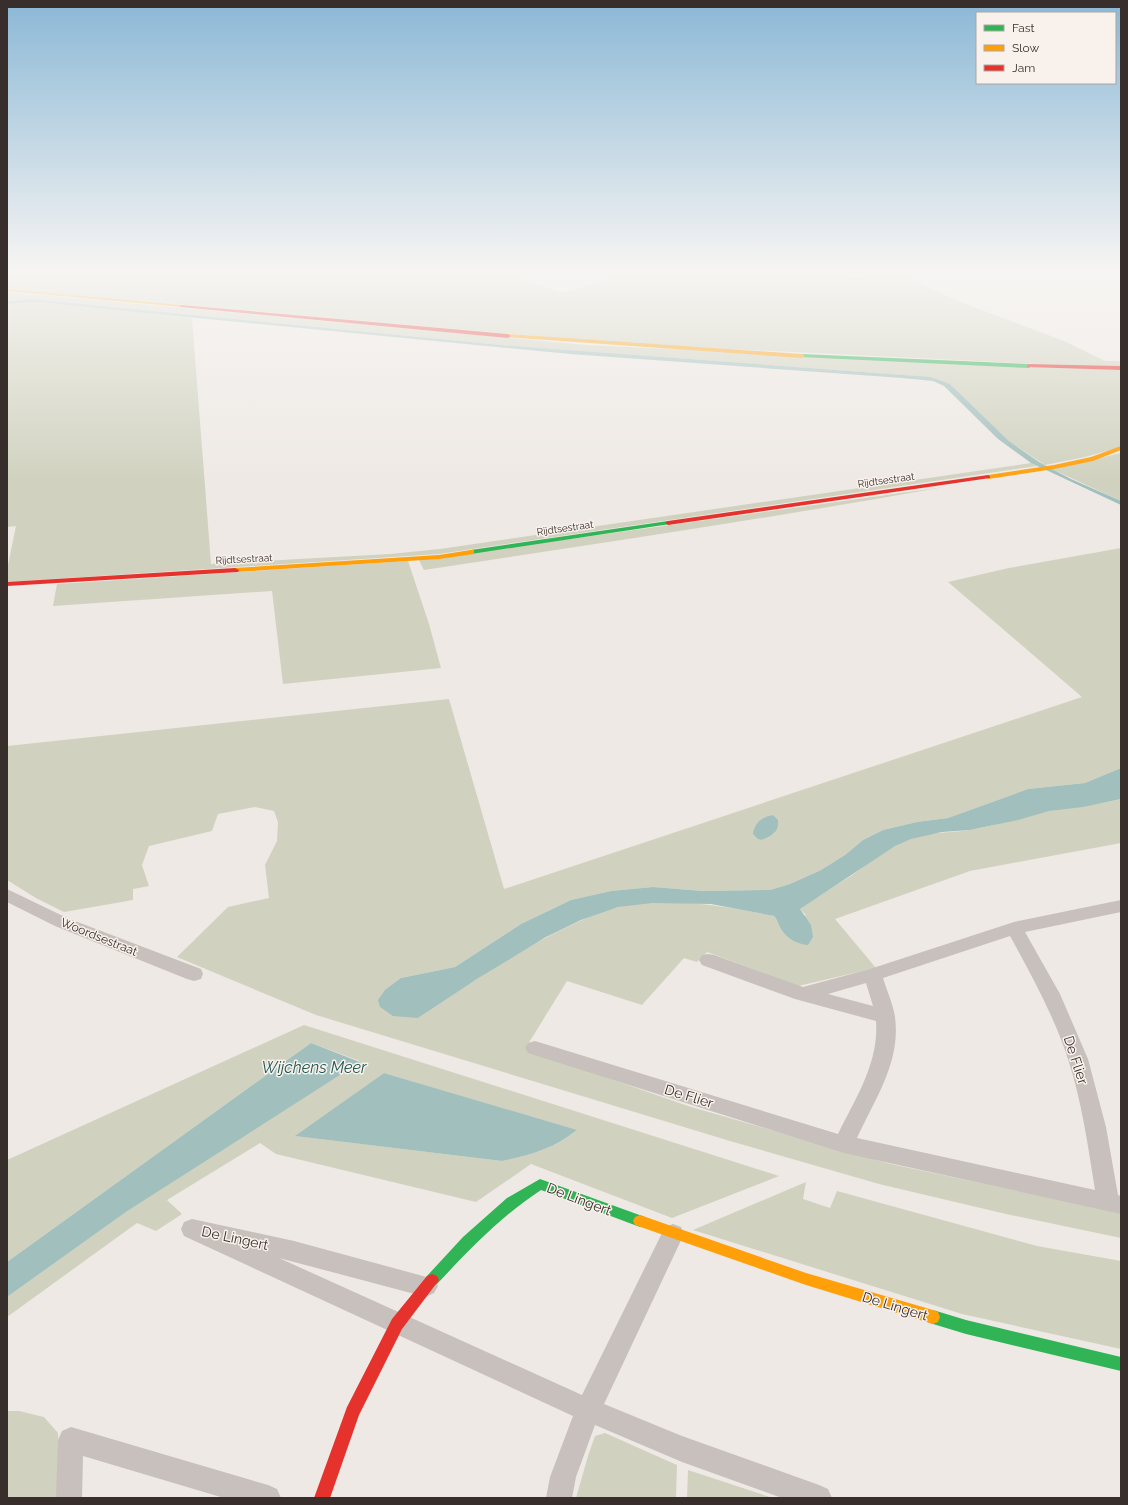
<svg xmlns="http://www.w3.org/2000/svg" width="1128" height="1505" font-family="Raleway,sans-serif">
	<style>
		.green { fill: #d0d2bf; fill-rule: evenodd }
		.water { fill: #a1bfbc }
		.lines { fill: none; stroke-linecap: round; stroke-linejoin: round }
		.street { fill: #c7c0bc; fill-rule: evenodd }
		.fast { fill: #30b455; fill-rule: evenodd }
		.slow { fill: #ff9f0a; fill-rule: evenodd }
		.jam { fill: #e5322d; fill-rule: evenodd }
		.labels { text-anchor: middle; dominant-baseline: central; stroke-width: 3; stroke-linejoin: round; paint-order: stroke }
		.far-street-label { font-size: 10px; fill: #382e2b; stroke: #f9f2ec }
		.street-label { font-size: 12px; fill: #382e2b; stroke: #f9f2ec }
		.near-street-label { font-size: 14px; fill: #382e2b; stroke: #f9f2ec }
		.near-water-label { font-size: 16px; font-style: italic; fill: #225756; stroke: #f9f2ec }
	</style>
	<rect width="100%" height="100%" fill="#eee9e4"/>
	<!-- green -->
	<path class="green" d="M 7,272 L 497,272 L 562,293 L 634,272 L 815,272 L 843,278 L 865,278 L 862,272 L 905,272 L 912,280 L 960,302 L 1064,341 L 1105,361 L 1121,361 L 1121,366 L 1039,364 L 625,344 L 7,289 Z
		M 7,292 L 586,345 L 1121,370 L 1121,447 L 1085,457 L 1045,465 L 1009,441 L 950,384 L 914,376 L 501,345 L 46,300 L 7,301 Z
		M 20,302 L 38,302 L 192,318 L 211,564 L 390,554 L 440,549 L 1031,463 L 1037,466 L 439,554 L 7,582 L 7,570 L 16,526 L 7,527 L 7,304 Z
		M 1121,453 L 1121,501 L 1052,469 Z
		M 944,487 C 771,518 597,544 424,570 L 419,560 Z
		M 1121,548 L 1121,768 L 1085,783 L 1028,789 L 948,818 L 917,822 L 883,830 L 863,840 L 845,855 L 821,870 L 790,884 L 770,890 L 703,891 L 653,887 L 611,891 L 571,900 L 521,924 L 455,967 L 401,978 L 418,1018 C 466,986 514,953 565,928 C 582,920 600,911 618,907 C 668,896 725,906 774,916 L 778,920 L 780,927 L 806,915 L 800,909 C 816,897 834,887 851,876 C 869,863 888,847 910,839 C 929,832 949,833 970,830 C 996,826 1023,816 1049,811 C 1073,806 1097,805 1121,799 L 1121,843 L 970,871 L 835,919 L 876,968 L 798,986 L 707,952 L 697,962 L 684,958 L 642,1005 L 567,981 L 525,1049 L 688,1106 L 837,1149 L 891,1164 L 1121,1213 L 1121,1238 L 1006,1214 L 879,1184 L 730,1141 L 316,1015 L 177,957 L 228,907 L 269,898 L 265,865 L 277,841 L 278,822 L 274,811 L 255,807 L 218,814 L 212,831 L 149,846 L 142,865 L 149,886 L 133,889 L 133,900 L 64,912 L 36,898 L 7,880 L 7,746 L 449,699 L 504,889 L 1082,697 L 948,582 L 1009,568 ZM 773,815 L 775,833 L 762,840 L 760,820 Z
		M 408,561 L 429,624 L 441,668 L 283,684 L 272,591 L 53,606 L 57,584 Z
		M 304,1025 L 779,1176 L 672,1218 L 531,1164 L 476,1202 L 276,1154 L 260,1143 L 167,1200 L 182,1214 L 156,1231 L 137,1223 L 7,1317 L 7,1297 L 126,1212 L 360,1061 L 311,1043 L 7,1262 L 7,1160 ZM 384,1073 L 576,1130 L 576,1131 C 554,1149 530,1155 502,1161 L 296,1136 Z
		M 806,1182 L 803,1199 L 830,1208 L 837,1191 L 1037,1246 L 1121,1261 L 1121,1349 L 962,1314 L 693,1230 Z
		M 7,1411 L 19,1411 L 44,1417 L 58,1433 L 59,1498 L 7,1498 Z
		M 605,1433 L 677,1465 L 676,1498 L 576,1498 L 588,1456 L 595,1436 Z
		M 688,1470 L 773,1498 L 687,1498 Z"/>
	<!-- water -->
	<path class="water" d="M 33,299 L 501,345 L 930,377 L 950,384 L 1009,441 L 1039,462 L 1071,479 L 1121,501 L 1121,505 L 1031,463 L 998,439 L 944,386 L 933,381 L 902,378 L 570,354 L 134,312 L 38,302 L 7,304 L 7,301 Z
		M 1121,768 L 1121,799 L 1083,807 L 1049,811 L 1018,820 L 970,830 L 942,832 L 911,839 L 895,846 L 800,909 L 811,925 L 813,937 L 808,945 C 796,944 786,938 780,927 C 778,923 778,920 774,916 L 711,904 L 652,903 L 618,907 L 581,920 L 546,937 L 477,979 L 418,1018 L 393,1016 L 380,1007 L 378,1000 L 385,990 L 401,978 L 455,967 L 521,924 L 571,900 L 611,891 L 653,887 L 703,891 L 770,890 L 790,884 L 821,870 L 845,855 L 863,840 L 883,830 L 917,822 L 948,818 L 1028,789 L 1085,783 Z
		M 773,815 L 778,820 C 779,832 773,835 762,840 L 758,839 L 753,834 C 755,822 762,817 773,815 Z
		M 311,1043 L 360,1062 L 126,1212 L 7,1297 L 7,1262 Z
		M 384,1073 L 577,1130 C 554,1149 530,1155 502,1161 L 295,1136 Z"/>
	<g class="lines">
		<!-- street -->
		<path class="street" d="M 7,889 L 67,918 L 201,969 L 203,974 L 201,979 L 194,981 L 187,979 L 55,926 L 7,902 Z
			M 1121,900 L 1121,912 L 1025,932 L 1060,994 L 1088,1059 L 1106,1127 L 1118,1195 L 1121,1196 L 1121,1214 L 844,1153 L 528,1053 L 525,1048 L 528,1043 L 535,1041 L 838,1134 C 856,1097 879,1063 876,1021 L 795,999 L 702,965 L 699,960 L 702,955 L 708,954 L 714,955 L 803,987 L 870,969 L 1014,922 ZM 1010,936 C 1032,976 1054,1016 1068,1059 C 1082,1102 1088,1146 1095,1190 L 857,1138 C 875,1099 901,1062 895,1017 C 893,1004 887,991 883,978 ZM 866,983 L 873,1006 L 828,994 Z
			M 192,1219 L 294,1241 L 434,1279 L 438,1286 L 434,1293 L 426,1297 L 279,1258 L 582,1395 L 665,1227 L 673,1224 L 681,1227 L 684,1234 L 604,1404 L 682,1436 L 819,1485 L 828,1489 L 832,1498 L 782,1498 L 682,1462 L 595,1425 L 576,1477 L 572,1498 L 546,1498 L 550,1477 L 573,1416 L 184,1236 L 181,1229 L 184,1222 Z
			M 71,1427 L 268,1485 L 277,1489 L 281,1498 L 224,1498 L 83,1456 L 82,1498 L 56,1498 L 58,1440 L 62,1431 Z"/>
		<!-- fast -->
		<path class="fast" d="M 802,354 L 1029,364 L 1032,366 L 1029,368 L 800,357 L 799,356 Z
			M 668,521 L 670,522 L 670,524 L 471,554 L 467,552 L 471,550 Z
			M 540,1179 L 645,1217 L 647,1221 L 645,1225 L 640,1227 L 541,1190 C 500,1217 470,1249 437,1284 L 432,1286 L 427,1284 L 425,1280 L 427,1276 L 463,1237 L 507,1198 Z
			M 933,1310 L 966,1320 L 1121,1357 L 1121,1371 L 966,1334 L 933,1324 L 928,1322 L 926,1317 L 928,1312 Z"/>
		<!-- slow -->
		<path class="slow" d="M 7,289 L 182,305 L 184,306 L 182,307 L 7,291 Z
			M 508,334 L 802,354 L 805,356 L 802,358 L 506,337 L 506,335 Z
			M 1121,446 L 1121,450 L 1093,461 L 1054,469 L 988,479 L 985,477 L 988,475 L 1054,465 L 1091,457 Z
			M 471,550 L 474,550 L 474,554 L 439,559 L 235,572 L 231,570 L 235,568 L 439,555 Z
			M 640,1215 L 806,1273 L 933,1310 L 938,1312 L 940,1317 L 938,1322 L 933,1324 L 806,1285 L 635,1225 L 633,1221 L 635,1217 Z"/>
		<!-- jam -->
		<path class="jam" d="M 182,305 L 508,334 L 511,336 L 508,338 L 180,307 L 180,306 Z
			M 1029,364 L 1121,366 L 1121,370 L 1027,367 L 1027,365 Z
			M 988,475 L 990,476 L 990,478 L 668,525 L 665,523 L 668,521 Z
			M 235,568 L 239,570 L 238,572 L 7,586 L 7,582 Z
			M 432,1274 L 437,1276 L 439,1280 L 402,1329 L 359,1415 L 330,1498 L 314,1498 L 347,1407 L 392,1319 L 427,1276 Z"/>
	</g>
	<!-- sky -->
	<linearGradient id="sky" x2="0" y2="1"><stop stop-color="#8bb8d6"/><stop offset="0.56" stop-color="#f7f5f3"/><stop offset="1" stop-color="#f7f5f3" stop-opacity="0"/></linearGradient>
	<rect width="1128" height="483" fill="url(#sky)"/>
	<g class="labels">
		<!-- far-street labels -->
		<g class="far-street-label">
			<text transform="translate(886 480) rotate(-8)">Rijdtsestraat</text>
			<text transform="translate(565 528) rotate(-8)">Rijdtsestraat</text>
			<text transform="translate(244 559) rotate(-3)">Rijdtsestraat</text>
		</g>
		<!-- street labels -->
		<g class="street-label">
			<text transform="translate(99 937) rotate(22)">Woordsestraat</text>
		</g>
		<!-- near-street labels -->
		<g class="near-street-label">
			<text transform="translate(1076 1060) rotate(72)">De Flier</text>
			<text transform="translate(689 1096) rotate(17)">De Flier</text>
			<text transform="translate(579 1199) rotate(21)">De Lingert</text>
			<text transform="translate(235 1238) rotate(12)">De Lingert</text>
			<text transform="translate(895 1306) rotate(17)">De Lingert</text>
		</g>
		<!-- near-water labels -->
		<g class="near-water-label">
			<text x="314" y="1067">Wijchens Meer</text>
		</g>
	</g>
	<!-- border -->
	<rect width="1128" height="1505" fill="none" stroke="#382e2b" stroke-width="16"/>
	<!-- legend -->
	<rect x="976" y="12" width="140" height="72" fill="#f9f2ec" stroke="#aca49f"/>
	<rect x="984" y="25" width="20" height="6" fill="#30b455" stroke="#aca49f"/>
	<text x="1012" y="32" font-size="12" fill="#382e2b">Fast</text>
	<rect x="984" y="45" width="20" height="6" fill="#ff9f0a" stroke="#aca49f"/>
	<text x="1012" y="52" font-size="12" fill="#382e2b">Slow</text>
	<rect x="984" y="65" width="20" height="6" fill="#e5322d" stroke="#aca49f"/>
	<text x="1012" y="72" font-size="12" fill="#382e2b">Jam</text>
</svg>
